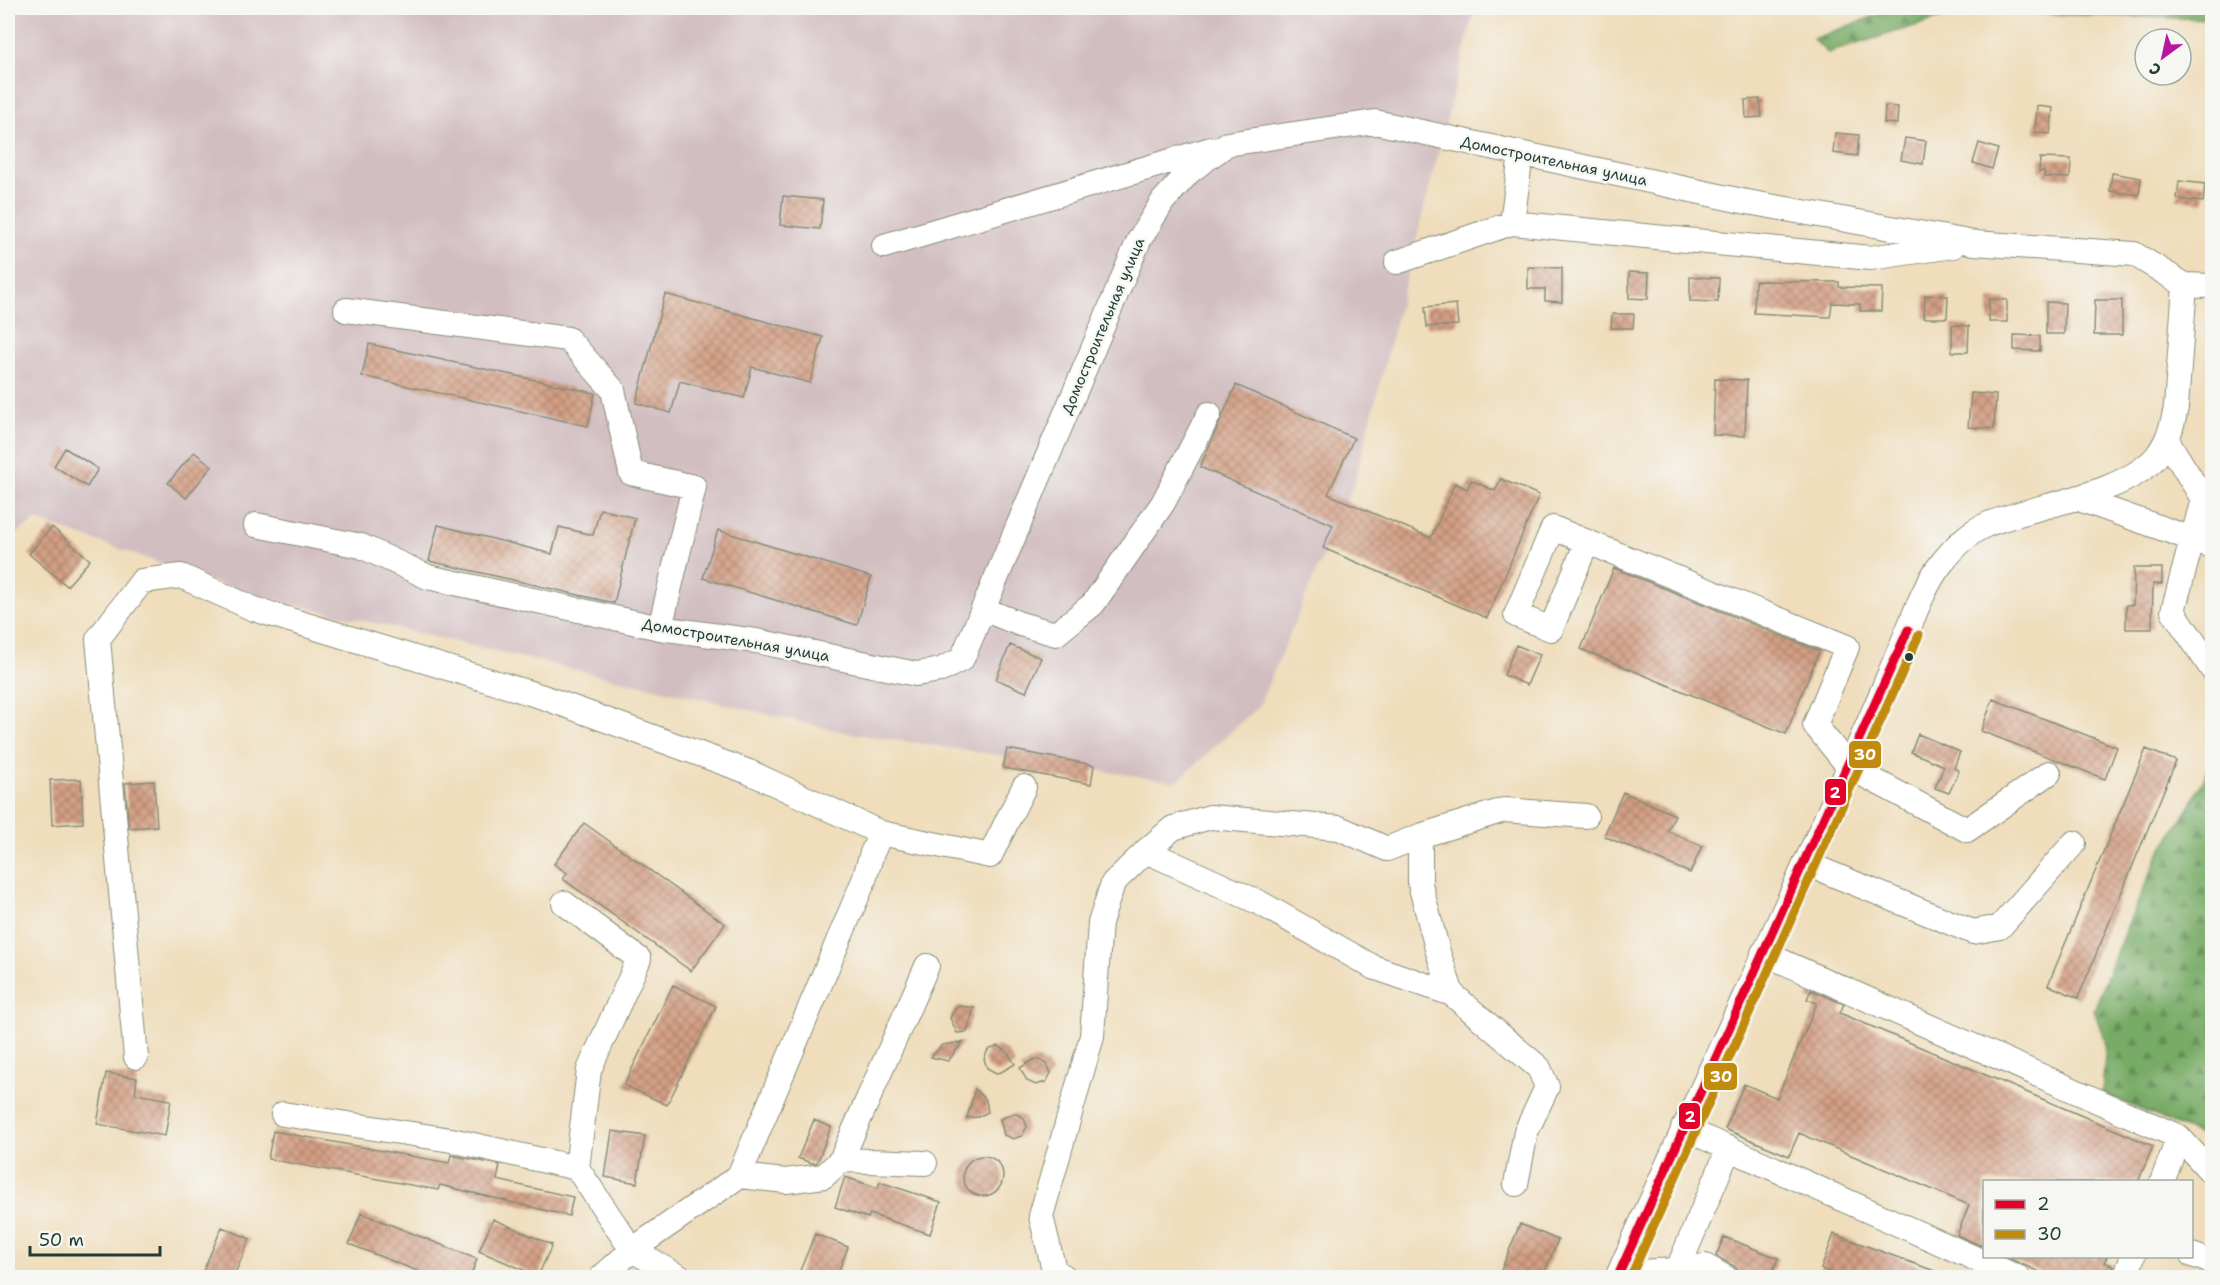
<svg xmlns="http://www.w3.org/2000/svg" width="2220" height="1285" font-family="'Shantell Sans',sans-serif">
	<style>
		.railway { fill: #d2bec1 }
		.forest { fill: url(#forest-firs); stroke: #4c744d; stroke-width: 1.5 }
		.building { fill: url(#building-cross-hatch) }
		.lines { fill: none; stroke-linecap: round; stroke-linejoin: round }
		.minor-casing { stroke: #878d78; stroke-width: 26 }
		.minor { stroke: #fff; stroke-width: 24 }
		.bus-1-casing { stroke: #f6f6f2; stroke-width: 14 }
		.bus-2-casing { stroke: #f6f6f2; stroke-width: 14 }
		.bus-1 { stroke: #e4002b; stroke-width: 9 }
		.bus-2 { stroke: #c18c0d; stroke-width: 9 }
		.bus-dot { fill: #1f3d34; stroke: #f6f6f2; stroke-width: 2 }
		.labels { text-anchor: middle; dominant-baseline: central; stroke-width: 5; stroke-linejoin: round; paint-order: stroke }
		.street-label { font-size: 15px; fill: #1f3d34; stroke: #f6f6f2 }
		.line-badge { stroke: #f6f6f2; stroke-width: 2 }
		.badge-label { font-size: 16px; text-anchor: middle; font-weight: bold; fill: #fff }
	</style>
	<defs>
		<pattern id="forest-firs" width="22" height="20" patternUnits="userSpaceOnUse" patternTransform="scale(1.5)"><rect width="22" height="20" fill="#78ab66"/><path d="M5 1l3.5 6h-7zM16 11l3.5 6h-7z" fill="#628c55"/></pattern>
		<pattern id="building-cross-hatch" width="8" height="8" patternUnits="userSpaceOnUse" patternTransform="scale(1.5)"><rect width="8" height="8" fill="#d49f84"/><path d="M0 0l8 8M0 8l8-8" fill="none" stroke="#ab836d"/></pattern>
	</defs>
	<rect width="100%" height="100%" fill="#f6f6f2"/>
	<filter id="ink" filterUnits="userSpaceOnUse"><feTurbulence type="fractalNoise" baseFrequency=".0167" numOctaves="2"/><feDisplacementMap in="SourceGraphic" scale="12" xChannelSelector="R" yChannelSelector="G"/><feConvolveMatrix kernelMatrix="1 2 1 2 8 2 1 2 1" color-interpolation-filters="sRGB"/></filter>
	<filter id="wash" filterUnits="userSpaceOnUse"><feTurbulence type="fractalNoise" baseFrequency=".008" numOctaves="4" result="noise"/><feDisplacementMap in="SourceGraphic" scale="24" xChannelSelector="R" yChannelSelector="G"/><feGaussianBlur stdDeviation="1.35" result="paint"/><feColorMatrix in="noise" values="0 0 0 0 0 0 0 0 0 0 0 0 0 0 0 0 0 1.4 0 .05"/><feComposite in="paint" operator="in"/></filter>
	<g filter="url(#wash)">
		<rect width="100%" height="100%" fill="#efddbb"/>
		<!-- railway -->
		<path class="railway" d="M 8,8 L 1475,8 L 1355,481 L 1259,706 L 1176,782 L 843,732 L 245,593 L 37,520 L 8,539 Z"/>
		<!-- forest -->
		<path class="forest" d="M 1896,8 L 1972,8 L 1828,53 L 1813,39 Z
			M 2014,8 L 2212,8 L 2212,19 L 2042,14 Z
			M 2208,771 L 2212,774 L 2212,1140 L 2102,1093 L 2106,1044 L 2094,1010 L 2125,931 L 2160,852 L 2189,808 Z"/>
		<g id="blocks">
			<!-- building -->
			<path class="building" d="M 1760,99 L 1762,117 L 1746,118 L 1745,100 Z
				M 1885,106 L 1898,107 L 1897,124 L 1884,123 Z
				M 2037,106 L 2053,108 L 2050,134 L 2035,132 Z
				M 1835,133 L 1859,135 L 1857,156 L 1833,153 Z
				M 1905,138 L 1926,141 L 1923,164 L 1901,160 Z
				M 1979,143 L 1998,149 L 1992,169 L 1973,163 Z
				M 2040,158 L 2071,159 L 2070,178 L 2044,177 L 2044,171 L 2039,172 Z
				M 2112,173 L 2141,178 L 2139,195 L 2110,191 Z
				M 2179,181 L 2205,184 L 2203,202 L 2177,199 Z
				M 783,196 L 823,200 L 820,229 L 780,225 Z
				M 1528,267 L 1562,268 L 1562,302 L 1545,301 L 1545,289 L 1528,289 Z
				M 1629,272 L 1649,273 L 1648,299 L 1629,298 Z
				M 1690,277 L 1719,278 L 1718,302 L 1690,301 Z
				M 1755,281 L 1839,282 L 1839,287 L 1882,288 L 1881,311 L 1860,311 L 1860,304 L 1832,303 L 1830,317 L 1754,313 Z
				M 665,294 L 823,337 L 810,383 L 752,367 L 744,398 L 680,381 L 671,413 L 636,403 Z
				M 1925,295 L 1948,296 L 1947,318 L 1924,318 Z
				M 1989,299 L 2007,300 L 2007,322 L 1989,322 Z
				M 2095,300 L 2122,300 L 2122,335 L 2094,335 Z
				M 2046,302 L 2065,303 L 2064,334 L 2046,334 Z
				M 1456,304 L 1458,325 L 1427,327 L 1425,307 Z
				M 1612,314 L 1634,314 L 1633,328 L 1611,328 Z
				M 1952,325 L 1969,326 L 1968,352 L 1952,352 Z
				M 2014,335 L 2040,336 L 2040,351 L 2014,350 Z
				M 369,344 L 595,393 L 588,426 L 362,376 Z
				M 1715,379 L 1747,380 L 1745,436 L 1713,435 Z
				M 1236,385 L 1354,438 L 1328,494 L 1431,538 L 1455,483 L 1467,489 L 1471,480 L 1495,491 L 1501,479 L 1539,495 L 1487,618 L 1323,548 L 1333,525 L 1200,467 Z
				M 1971,393 L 1996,395 L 1994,429 L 1968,427 Z
				M 65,448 L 98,469 L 87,487 L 54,466 Z
				M 194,452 L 212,466 L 186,498 L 168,483 Z
				M 600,509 L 635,518 L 614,603 L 429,561 L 438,525 L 552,554 L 559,527 L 593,535 Z
				M 52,527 L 90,560 L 67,586 L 29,554 Z
				M 718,530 L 871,577 L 857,625 L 703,578 Z
				M 1614,568 L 1819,651 L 1786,734 L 1581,649 Z
				M 2134,568 L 2162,568 L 2162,584 L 2153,584 L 2152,629 L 2126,629 L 2126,605 L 2133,605 Z
				M 1010,645 L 1041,658 L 1026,692 L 996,679 Z
				M 1516,645 L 1540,655 L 1527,685 L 1504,675 Z
				M 1993,699 L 2117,747 L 2105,779 L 1981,731 Z
				M 1918,734 L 1960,752 L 1954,768 L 1959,771 L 1949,793 L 1935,788 L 1944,766 L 1911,752 Z
				M 1007,749 L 1094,765 L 1091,784 L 1003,768 Z
				M 2146,749 L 2176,761 L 2078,998 L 2048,985 Z
				M 81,779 L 83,823 L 52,825 L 50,780 Z
				M 154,781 L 157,826 L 129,828 L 125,783 Z
				M 1623,792 L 1675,815 L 1668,831 L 1702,846 L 1690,873 L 1604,836 Z
				M 584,823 L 725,924 L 691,971 L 563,879 L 567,873 L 554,864 Z
				M 673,985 L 716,1006 L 667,1105 L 624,1085 Z
				M 1811,990 L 1844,1004 L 1840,1013 L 2153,1146 L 2138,1182 L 1984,1182 L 1984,1247 L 1957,1235 L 1969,1205 L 1799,1133 L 1789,1156 L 1725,1129 L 1744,1084 L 1777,1098 L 1817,1003 L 1807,999 Z
				M 959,1006 L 974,1008 L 967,1032 L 957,1033 L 950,1018 L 955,1009 Z
				M 963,1042 L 948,1061 L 931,1057 L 942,1045 Z
				M 998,1046 L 1007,1051 L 1015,1064 L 1001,1072 L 996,1073 L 987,1068 L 984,1059 L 988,1050 Z
				M 1038,1059 L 1047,1064 L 1051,1073 L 1046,1082 L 1036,1085 L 1027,1081 L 1020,1068 L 1033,1060 Z
				M 106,1073 L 137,1078 L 135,1094 L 171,1100 L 165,1136 L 97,1124 Z
				M 975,1089 L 986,1100 L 988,1112 L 978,1117 L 967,1118 Z
				M 1015,1113 L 1024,1118 L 1027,1127 L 1022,1136 L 1013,1139 L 1004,1135 L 1000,1119 Z
				M 814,1120 L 831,1127 L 817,1163 L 811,1163 L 798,1158 Z
				M 273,1131 L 449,1163 L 451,1155 L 500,1165 L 497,1180 L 573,1197 L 569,1216 L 440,1185 L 438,1190 L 268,1159 Z
				M 612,1131 L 645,1136 L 637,1183 L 605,1177 Z
				M963 1176a20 20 0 1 1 40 0a20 20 0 1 1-40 0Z
				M 845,1177 L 878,1188 L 880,1182 L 941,1202 L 930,1234 L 870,1214 L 868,1218 L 835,1207 Z
				M 361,1213 L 477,1259 L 470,1278 L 435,1278 L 349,1244 Z
				M 493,1219 L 552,1245 L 538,1276 L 479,1251 Z
				M 1520,1224 L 1558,1240 L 1542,1278 L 1498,1278 Z
				M 222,1227 L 250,1239 L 233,1278 L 200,1278 Z
				M 815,1234 L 848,1247 L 836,1278 L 797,1278 Z
				M 1834,1234 L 1948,1276 L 1947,1278 L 1844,1278 L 1821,1269 Z
				M 1724,1237 L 1778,1258 L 1770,1278 L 1740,1278 L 1739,1271 L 1734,1266 L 1716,1256 Z
				M 2006,1257 L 2107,1257 L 2104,1262 L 2114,1266 L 2111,1278 L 2053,1278 Z"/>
		</g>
	</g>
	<g filter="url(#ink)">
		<use href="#blocks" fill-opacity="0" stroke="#878d78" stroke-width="1.5"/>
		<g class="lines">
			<defs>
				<path id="minor" d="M 1521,154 L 1512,223 L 1870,258 L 1953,246
					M 884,246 L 1211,149
					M 1397,262 L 1512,223
					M 346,310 L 568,339 L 613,390 L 631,473 L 694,487 L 660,628
					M 2167,440 L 2203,499 L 2173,611 L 2212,669
					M 2076,498 L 2212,546
					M 256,525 L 361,546 L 428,577 L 660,628 L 756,641 L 916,674 L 941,670 L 962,659 L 1139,240 L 1163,201 L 1190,171 L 1227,144 L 1375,122 L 1742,201 L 1974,243 L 2134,254 L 2185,285 L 2212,286
					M 1587,542 L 1551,629 L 1516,615 L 1553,528 L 1847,647 L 1815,725 L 1849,767 L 1967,830 L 2049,773
					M 983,609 L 1020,624 L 1056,634 L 1093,604 L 1163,503 L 1209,414
					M 1420,836 L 1420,884 L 1438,952 L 1452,994
					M 1146,851 L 1260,903 L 1373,967 L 1452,994 L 1539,1068 L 1547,1087 L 1526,1132 L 1516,1184
					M 1805,863 L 1973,932 L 2000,927 L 2074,843
					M 564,903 L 639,959 L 589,1070 L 577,1168
					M 1763,953 L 2179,1137 L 2212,1173
					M 136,1057 L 98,639 L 142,581 L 181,576 L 254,609 L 543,697 L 749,772 L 881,833 L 990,856 L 1024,787
					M 283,1114 L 451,1140 L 577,1168 L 632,1250 L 681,1278
					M 1683,1128 L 2019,1278
					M 841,1160 L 925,1163
					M 739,1176 L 786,1181 L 824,1176 L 841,1160 L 927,966
					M 2162,1182 L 2179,1137
					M 2192,1255 L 2212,1262
					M 1619,1273 L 1677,1270 L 1705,1266 L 1726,1278
					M 601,1278 L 632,1250 L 739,1176 L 864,880 L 872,853 L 881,833
					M 1066,1278 L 1054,1270 L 1041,1216 L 1092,1036 L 1100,923 L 1113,883 L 1146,851 L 1173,828 L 1210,817 L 1339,828 L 1387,849 L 1420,836 L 1504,810 L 1586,816
					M 1617,1278 C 1692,1106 1773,938 1849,767 C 1868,726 1885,684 1903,642 C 1914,616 1924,586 1941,564 C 1953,549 1968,532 1986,525 C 2033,505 2122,496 2156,457 C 2168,442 2173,425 2176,407 L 2185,285
					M 1674,1278 L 1729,1148
					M 2125,1278 L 2133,1256"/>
			</defs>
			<!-- minor casing -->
			<use href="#minor" class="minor-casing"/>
			<!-- minor -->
			<use href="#minor" class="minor"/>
			<defs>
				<path id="bus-1" d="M 1617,1278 L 1908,630"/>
				<path id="bus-2" d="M 1630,1278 L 1919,635"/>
			</defs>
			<!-- bus-1 casing -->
			<use href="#bus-1" class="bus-1-casing"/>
			<!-- bus-2 casing -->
			<use href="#bus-2" class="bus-2-casing"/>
			<!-- bus-1 -->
			<use href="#bus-1" class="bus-1"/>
			<!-- bus-2 -->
			<use href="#bus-2" class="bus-2"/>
		</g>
	</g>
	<!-- markers -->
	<circle class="bus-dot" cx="1909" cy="657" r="5"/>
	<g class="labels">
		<!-- street labels -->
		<g class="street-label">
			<text transform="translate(1554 161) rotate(12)">Домостроительная улица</text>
			<text transform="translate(1103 326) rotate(-67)">Домостроительная улица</text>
			<text transform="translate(736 640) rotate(10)">Домостроительная улица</text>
		</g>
	</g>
	<g class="line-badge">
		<rect x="1848" y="740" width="34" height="29" rx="6" fill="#c18c0d"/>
		<rect x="1824" y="778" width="23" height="28" rx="6" fill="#e4002b"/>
		<rect x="1703" y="1062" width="35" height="29" rx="6" fill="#c18c0d"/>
		<rect x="1678" y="1102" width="23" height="28" rx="6" fill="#e4002b"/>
	</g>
	<g class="badge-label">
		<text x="1865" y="760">30</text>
		<text x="1835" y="798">2</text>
		<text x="1721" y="1082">30</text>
		<text x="1690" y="1122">2</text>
	</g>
	<!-- margin -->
	<rect width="2220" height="1285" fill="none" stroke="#f6f6f2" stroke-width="30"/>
	<!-- legend -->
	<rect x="1983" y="1180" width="210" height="78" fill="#f6f6f2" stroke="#a0aca6" stroke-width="1.5"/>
	<rect x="1995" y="1200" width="30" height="9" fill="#e4002b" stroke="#a0aca6" stroke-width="1.5"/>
	<text x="2037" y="1210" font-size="18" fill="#1f3d34">2</text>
	<rect x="1995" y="1230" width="30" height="9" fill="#c18c0d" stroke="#a0aca6" stroke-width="1.5"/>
	<text x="2037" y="1240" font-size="18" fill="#1f3d34">30</text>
	<!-- north arrow -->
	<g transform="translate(2163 57) rotate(213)"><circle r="28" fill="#f6f6f2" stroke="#a0aca6" stroke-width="1.5"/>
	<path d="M0-4.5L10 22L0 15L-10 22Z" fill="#b5179e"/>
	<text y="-9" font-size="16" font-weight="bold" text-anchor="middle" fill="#1f3d34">С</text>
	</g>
	<!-- scale -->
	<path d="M30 1246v9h130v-9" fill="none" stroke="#1f3d34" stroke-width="3"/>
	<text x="39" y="1246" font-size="18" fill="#1f3d34" stroke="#f6f6f2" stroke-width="4.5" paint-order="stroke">50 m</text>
</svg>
